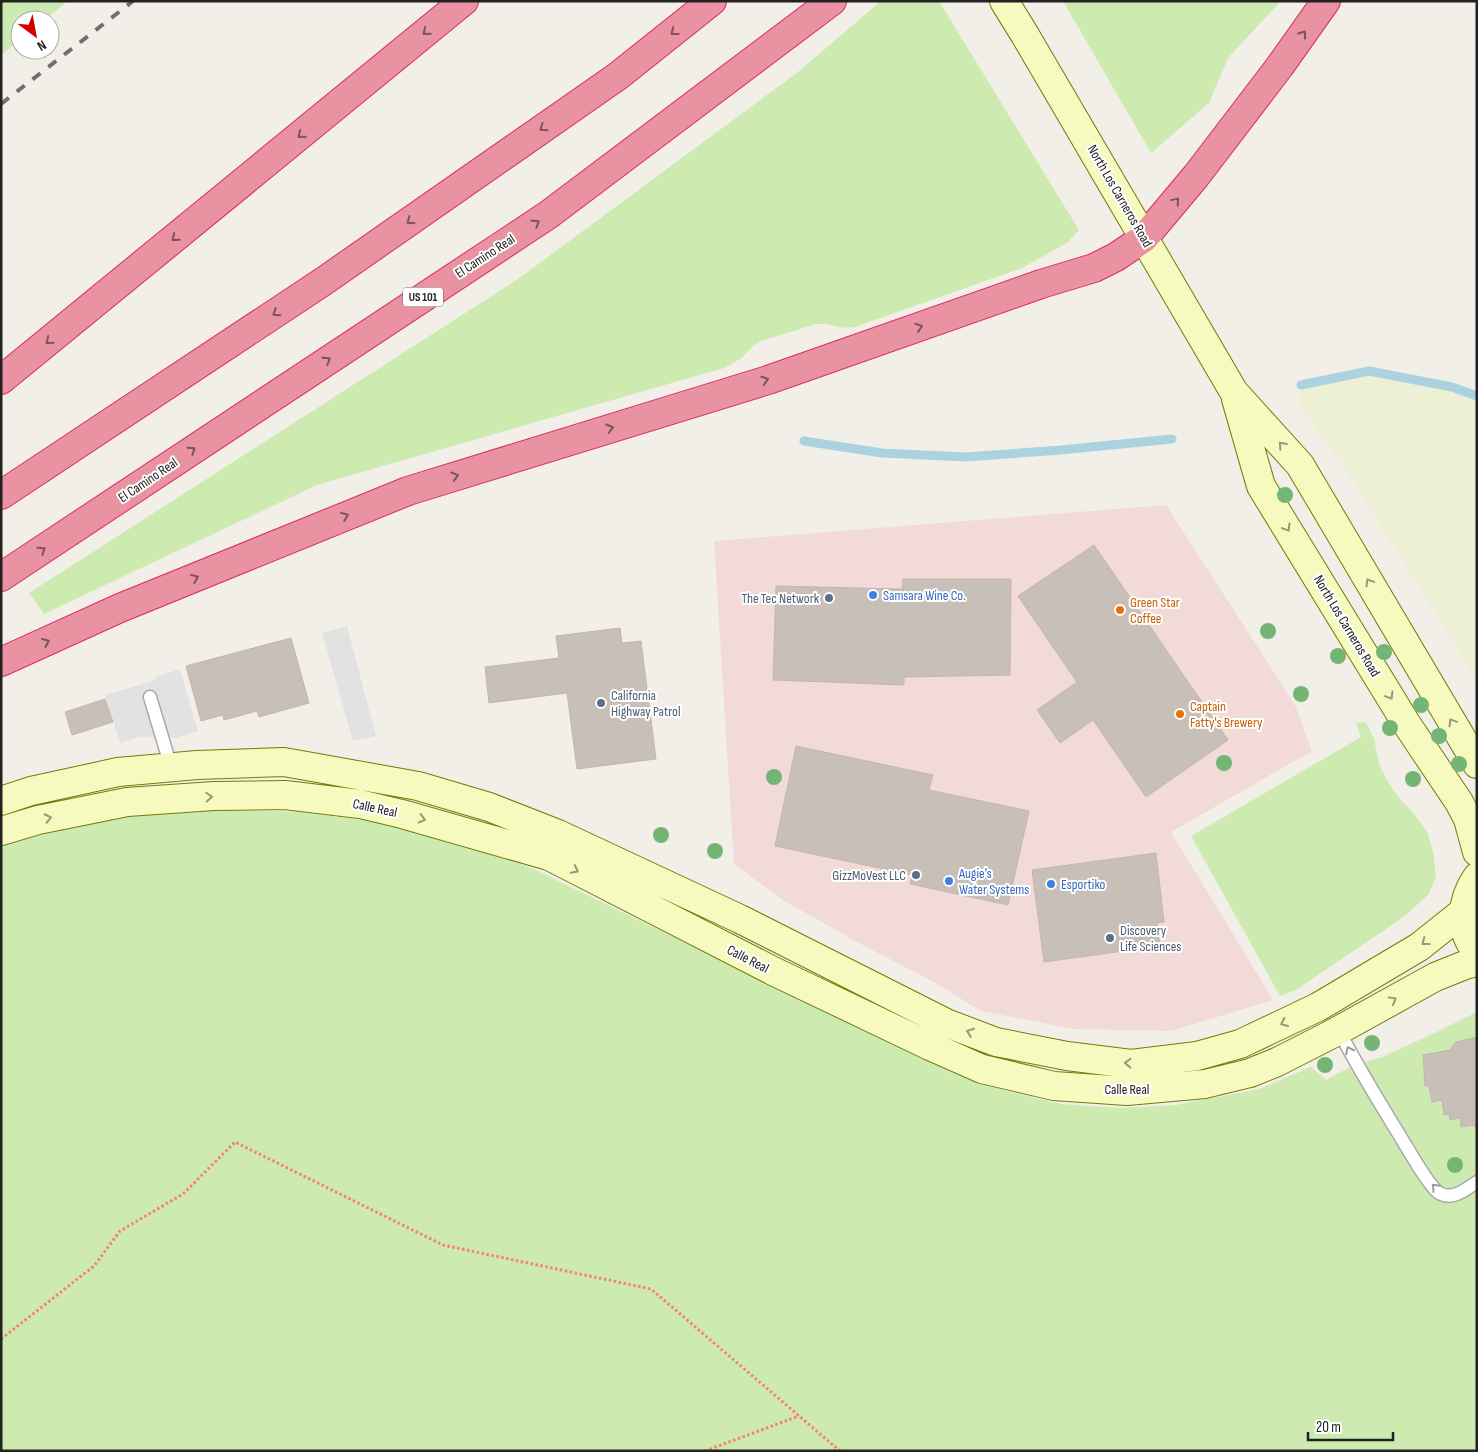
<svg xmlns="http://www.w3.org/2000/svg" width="1478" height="1452" font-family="'Sofia Sans Condensed',sans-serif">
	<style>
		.commercial { fill: #f2dad9 }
		.farmland { fill: #eef0d5 }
		.grass { fill: #cdebb0 }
		.parking { fill: #e2e2e2 }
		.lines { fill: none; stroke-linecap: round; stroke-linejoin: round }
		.stream { stroke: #aad3df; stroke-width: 9 }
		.building { fill: #c7bfb8; stroke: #c4b6ab }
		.service-casing { stroke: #a9a9a9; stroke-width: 15 }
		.secondary-casing { stroke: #707d05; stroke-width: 30 }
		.motorway-casing { stroke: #dc2a67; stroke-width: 30 }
		.path { stroke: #fa8072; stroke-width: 3; stroke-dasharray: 2.5 2.5; stroke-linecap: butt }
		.service { stroke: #fff; stroke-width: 12 }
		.secondary { stroke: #f7fabf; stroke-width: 28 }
		.motorway { stroke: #e892a2; stroke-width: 28 }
		.rail { stroke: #707070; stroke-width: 4; stroke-dasharray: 10 10; stroke-linecap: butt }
		.tree { fill: #74b475 }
		.oneway { stroke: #7b545c }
		.oneway2 { stroke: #979978 }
		.oneway3 { stroke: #9c9c9c }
		.shop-dot { fill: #3f7fe0; stroke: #fff; stroke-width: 2 }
		.service-dot { fill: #5c6f8a; stroke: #fff; stroke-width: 2 }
		.food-dot { fill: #e8710a; stroke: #fff; stroke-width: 2 }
		.labels { text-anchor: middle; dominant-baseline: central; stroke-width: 4; stroke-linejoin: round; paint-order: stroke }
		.shield { fill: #fff; stroke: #646464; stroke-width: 1 }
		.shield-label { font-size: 12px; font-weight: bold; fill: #222 }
		.street-label { font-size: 14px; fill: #222; stroke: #fff }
		.shop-label { font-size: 14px; fill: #366cbe; stroke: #fff; text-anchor: start }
		.service-label { font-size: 14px; fill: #4e5e75; stroke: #fff; text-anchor: end }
		.food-label { font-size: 14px; fill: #c56008; stroke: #fff; text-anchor: start }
	</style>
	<rect width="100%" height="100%" fill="#f2efe9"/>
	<!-- commercial -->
	<path class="commercial" d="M 1166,505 L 1295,705 L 1312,751 L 1171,832 L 1273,1000 L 1171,1031 L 1074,1029 L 981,1011 L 932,981 L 855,941 L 783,900 L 734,864 L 714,541 Z"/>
	<!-- farmland -->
	<path class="farmland" d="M 1369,371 L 1452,387 L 1477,396 L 1477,680 L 1352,480 L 1297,401 L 1301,385 Z"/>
	<!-- grass -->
	<path class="grass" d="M 1,1 L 68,1 L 44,20 L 20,20 L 20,40 L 1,55 Z
		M 881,1 L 939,1 L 1079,230 L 1067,243 L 1022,268 L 855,327 L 845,328 L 826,324 L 816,324 L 761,341 L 753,346 L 742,358 L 724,368 L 317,485 L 44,614 L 29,593 L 518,279 L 798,72 Z
		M 1063,1 L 1281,1 L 1228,58 L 1209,103 L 1151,153 Z
		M 1366,722 L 1374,739 L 1379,764 L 1388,782 L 1400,799 L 1414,814 L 1428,833 L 1433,852 L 1436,876 L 1429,894 L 1405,916 L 1296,990 L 1280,996 L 1191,836 L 1361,737 L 1356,723 Z
		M 201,809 L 300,812 L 385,823 L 498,856 L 536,870 L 950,1072 L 1007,1091 L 1061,1104 L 1120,1108 L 1176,1105 L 1259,1089 L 1311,1067 L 1326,1080 L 1356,1064 L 1380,1058 L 1443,1029 L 1477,1012 L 1477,1451 L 1,1451 L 1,847 L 53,832 L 124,817 Z"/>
	<!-- parking -->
	<path class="parking" d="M 347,626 L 376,736 L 353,741 L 322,633 Z
		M 180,669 L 198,731 L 176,738 L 139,737 L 120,743 L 105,695 L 156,680 L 155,677 Z"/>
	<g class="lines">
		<!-- stream -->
		<path class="stream" d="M 1301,385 L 1369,371 L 1452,387 L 1477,396
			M 804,441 L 882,453 L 966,457 L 1061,450 L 1172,439"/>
	</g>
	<!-- building -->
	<path class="building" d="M 1094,545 L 1228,740 L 1146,797 L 1093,720 L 1060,743 L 1037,710 L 1077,682 L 1018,596 Z
		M 903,579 L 1011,579 L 1010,675 L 904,677 L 904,685 L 773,680 L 776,586 L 902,589 Z
		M 620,628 L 622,643 L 641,641 L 656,759 L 577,769 L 567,693 L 489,703 L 485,667 L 559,658 L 556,636 Z
		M 291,638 L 309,703 L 259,717 L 257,711 L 224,720 L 223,715 L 201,721 L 186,666 Z
		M 105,699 L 113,722 L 72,735 L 65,712 Z
		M 796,746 L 933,775 L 929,790 L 1029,811 L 1008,905 L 910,884 L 912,875 L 775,846 Z
		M 1156,853 L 1164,922 L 1157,923 L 1160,946 L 1044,962 L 1032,870 Z
		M 1477,1037 L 1477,1130 L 1476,1130 L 1475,1125 L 1461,1127 L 1460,1118 L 1450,1120 L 1449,1114 L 1444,1115 L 1442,1100 L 1432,1102 L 1429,1086 L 1425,1086 L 1423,1055 L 1450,1050 L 1456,1042 Z"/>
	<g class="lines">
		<defs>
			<path id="service" d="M 150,697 L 171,767
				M 1339,1031 C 1359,1070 1383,1108 1406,1146 C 1413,1157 1429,1186 1439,1193 C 1453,1201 1466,1189 1477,1182"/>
			<path id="secondary" d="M 1004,1 L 1025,35 L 1234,392 L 1300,465 L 1477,764
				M 1236,399 L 1261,486 L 1406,723 L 1459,802 L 1468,819 L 1477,852
				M 1,801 L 31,791 L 118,772 L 197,765 L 284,762 L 418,786 L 489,807 L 558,834 L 740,919 L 946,1023 L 996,1042 L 1067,1056 L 1131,1064 L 1197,1056 L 1240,1044 L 1318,1007 L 1419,947 L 1463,912
				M 1,831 L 38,820 L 127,802 L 214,796 L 285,795 L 360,804 L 402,814 L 549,856 L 773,971 L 930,1046 L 982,1069 L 1054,1086 L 1127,1091 L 1205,1084 L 1250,1073 L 1277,1062 L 1332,1034 L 1435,977 L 1465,965 L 1477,962
				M 1477,877 C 1461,900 1458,930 1477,952"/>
			<path id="motorway" d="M 1,380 L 464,1
				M 1,495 L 324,281 L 618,76 L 712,1
				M 1,577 L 548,215 L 832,1
				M 1,662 L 120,608 L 408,491 L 768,380 L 1041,284 L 1094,268 L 1116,257 L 1144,238 L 1196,176 L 1280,66 L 1326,1"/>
		</defs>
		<!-- service casing -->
		<use href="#service" class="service-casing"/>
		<!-- secondary casing -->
		<use href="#secondary" class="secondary-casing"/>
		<!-- motorway casing -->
		<use href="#motorway" class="motorway-casing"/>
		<!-- path -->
		<path class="path" d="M 1,1339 L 94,1266 L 120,1231 L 183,1194 L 235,1142 L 443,1245 L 651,1289 L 840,1451
			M 705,1451 L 799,1416"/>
		<!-- service -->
		<use href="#service" class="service"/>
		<!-- secondary -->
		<use href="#secondary" class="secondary"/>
		<!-- motorway -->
		<use href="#motorway" class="motorway"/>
		<!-- rail -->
		<path class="rail" d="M 1,104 L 133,1"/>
	</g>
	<!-- trees -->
	<g class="tree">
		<circle cx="1285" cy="495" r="8"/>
		<circle cx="1268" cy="631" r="8"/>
		<circle cx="1384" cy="652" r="8"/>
		<circle cx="1338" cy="656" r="8"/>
		<circle cx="1301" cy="694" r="8"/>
		<circle cx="1421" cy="705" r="8"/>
		<circle cx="1390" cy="728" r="8"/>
		<circle cx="1439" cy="736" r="8"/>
		<circle cx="1224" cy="763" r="8"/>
		<circle cx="1459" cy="764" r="8"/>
		<circle cx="774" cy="777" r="8"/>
		<circle cx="1413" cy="779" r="8"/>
		<circle cx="661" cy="835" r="8"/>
		<circle cx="715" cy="851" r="8"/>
		<circle cx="1372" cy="1043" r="8"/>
		<circle cx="1325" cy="1065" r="8"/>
		<circle cx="1455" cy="1165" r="8"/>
	</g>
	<!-- one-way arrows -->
	<defs><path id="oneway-chevron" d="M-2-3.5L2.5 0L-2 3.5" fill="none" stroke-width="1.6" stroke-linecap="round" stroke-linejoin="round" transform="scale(1.25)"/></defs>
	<g class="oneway">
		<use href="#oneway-chevron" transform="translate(426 32) rotate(141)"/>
		<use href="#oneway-chevron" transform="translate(674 32) rotate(142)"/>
		<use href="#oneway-chevron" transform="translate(1303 34) rotate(-54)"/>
		<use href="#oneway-chevron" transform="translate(543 128) rotate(145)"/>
		<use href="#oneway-chevron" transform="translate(301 135) rotate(141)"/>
		<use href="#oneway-chevron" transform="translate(1176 201) rotate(-50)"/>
		<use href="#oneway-chevron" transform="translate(410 221) rotate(145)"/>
		<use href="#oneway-chevron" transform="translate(536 223) rotate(-33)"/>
		<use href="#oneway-chevron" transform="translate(175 238) rotate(141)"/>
		<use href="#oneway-chevron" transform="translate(276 313) rotate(147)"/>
		<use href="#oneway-chevron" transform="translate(919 327) rotate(-19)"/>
		<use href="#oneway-chevron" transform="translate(49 341) rotate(141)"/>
		<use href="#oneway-chevron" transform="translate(327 360) rotate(-33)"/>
		<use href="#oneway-chevron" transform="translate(765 380) rotate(-18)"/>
		<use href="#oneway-chevron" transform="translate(610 428) rotate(-17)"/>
		<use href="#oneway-chevron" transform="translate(192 450) rotate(-34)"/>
		<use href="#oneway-chevron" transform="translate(455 476) rotate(-17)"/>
		<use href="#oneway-chevron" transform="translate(345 516) rotate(-22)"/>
		<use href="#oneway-chevron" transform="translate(42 550) rotate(-34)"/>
		<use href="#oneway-chevron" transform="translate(195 578) rotate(-22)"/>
		<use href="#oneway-chevron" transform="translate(46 642) rotate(-24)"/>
	</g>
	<g class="oneway2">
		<use href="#oneway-chevron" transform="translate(1282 445) rotate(-132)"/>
		<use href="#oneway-chevron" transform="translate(1287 528) rotate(59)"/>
		<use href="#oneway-chevron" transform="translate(1369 582) rotate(-121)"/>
		<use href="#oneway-chevron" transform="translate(1390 696) rotate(59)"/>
		<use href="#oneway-chevron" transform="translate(1452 722) rotate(-121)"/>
		<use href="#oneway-chevron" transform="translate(209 797) rotate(-3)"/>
		<use href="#oneway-chevron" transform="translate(48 818) rotate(-12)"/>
		<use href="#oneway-chevron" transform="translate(422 819) rotate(15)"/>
		<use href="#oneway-chevron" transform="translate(575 870) rotate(27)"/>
		<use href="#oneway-chevron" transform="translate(1425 942) rotate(142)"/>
		<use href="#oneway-chevron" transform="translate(1393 1000) rotate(-29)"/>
		<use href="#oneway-chevron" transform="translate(1284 1023) rotate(155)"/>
		<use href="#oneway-chevron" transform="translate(970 1032) rotate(-159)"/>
		<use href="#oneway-chevron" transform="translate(1128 1063) rotate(-178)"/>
	</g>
	<g class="oneway3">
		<use href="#oneway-chevron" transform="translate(1349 1050) rotate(-117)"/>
		<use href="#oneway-chevron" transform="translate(1435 1187) rotate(-134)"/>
	</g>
	<!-- markers -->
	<g class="shop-dot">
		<circle cx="873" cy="595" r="5"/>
		<circle cx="949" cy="881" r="5"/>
		<circle cx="1051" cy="884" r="5"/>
	</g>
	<g class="service-dot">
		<circle cx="829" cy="598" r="5"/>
		<circle cx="601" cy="703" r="5"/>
		<circle cx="916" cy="875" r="5"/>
		<circle cx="1110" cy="938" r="5"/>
	</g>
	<g class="food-dot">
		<circle cx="1120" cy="610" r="5"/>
		<circle cx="1180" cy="714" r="5"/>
	</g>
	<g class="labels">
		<!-- shield labels -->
		<rect class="shield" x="403" y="287.5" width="40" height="19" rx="4"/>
		<g class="shield-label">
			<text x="423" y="297">US 101</text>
		</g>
		<!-- street labels -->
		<g class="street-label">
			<text transform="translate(1120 196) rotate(60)">North Los Carneros Road</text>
			<text transform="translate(485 256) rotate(-33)">El Camino Real</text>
			<text transform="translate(148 480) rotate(-34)">El Camino Real</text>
			<text transform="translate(1347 626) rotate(59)">North Los Carneros Road</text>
			<text transform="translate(375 808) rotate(12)">Calle Real</text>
			<text transform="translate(748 959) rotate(27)">Calle Real</text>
			<text x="1127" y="1089">Calle Real</text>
		</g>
		<!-- shop labels -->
		<g class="shop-label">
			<text x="883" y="595">Samsara Wine Co.</text>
			<text x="959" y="873">Augie's<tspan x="959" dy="16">Water Systems</tspan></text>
			<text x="1061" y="884">Esportiko</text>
		</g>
		<!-- service labels -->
		<g class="service-label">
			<text x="819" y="598">The Tec Network</text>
			<text x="611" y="695" text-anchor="start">California<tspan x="611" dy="16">Highway Patrol</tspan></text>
			<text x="906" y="875">GizzMoVest LLC</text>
			<text x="1120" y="930" text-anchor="start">Discovery<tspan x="1120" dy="16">Life Sciences</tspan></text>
		</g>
		<!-- food labels -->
		<g class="food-label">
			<text x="1130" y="602">Green Star<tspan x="1130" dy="16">Coffee</tspan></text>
			<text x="1190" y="706">Captain<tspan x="1190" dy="16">Fatty's Brewery</tspan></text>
		</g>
	</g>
	<!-- border -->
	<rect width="1478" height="1452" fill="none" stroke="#222222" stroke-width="5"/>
	<!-- north arrow -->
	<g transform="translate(35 35) rotate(148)"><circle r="24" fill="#ffffff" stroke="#a7a7a7"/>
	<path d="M0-4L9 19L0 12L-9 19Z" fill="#d40000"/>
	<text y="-8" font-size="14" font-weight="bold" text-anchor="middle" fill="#222222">N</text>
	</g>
	<!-- scale -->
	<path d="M1308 1432v8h85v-8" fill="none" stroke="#222222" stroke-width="2.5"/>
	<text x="1316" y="1432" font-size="15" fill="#222222" stroke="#ffffff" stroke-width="4" paint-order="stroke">20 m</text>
</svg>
